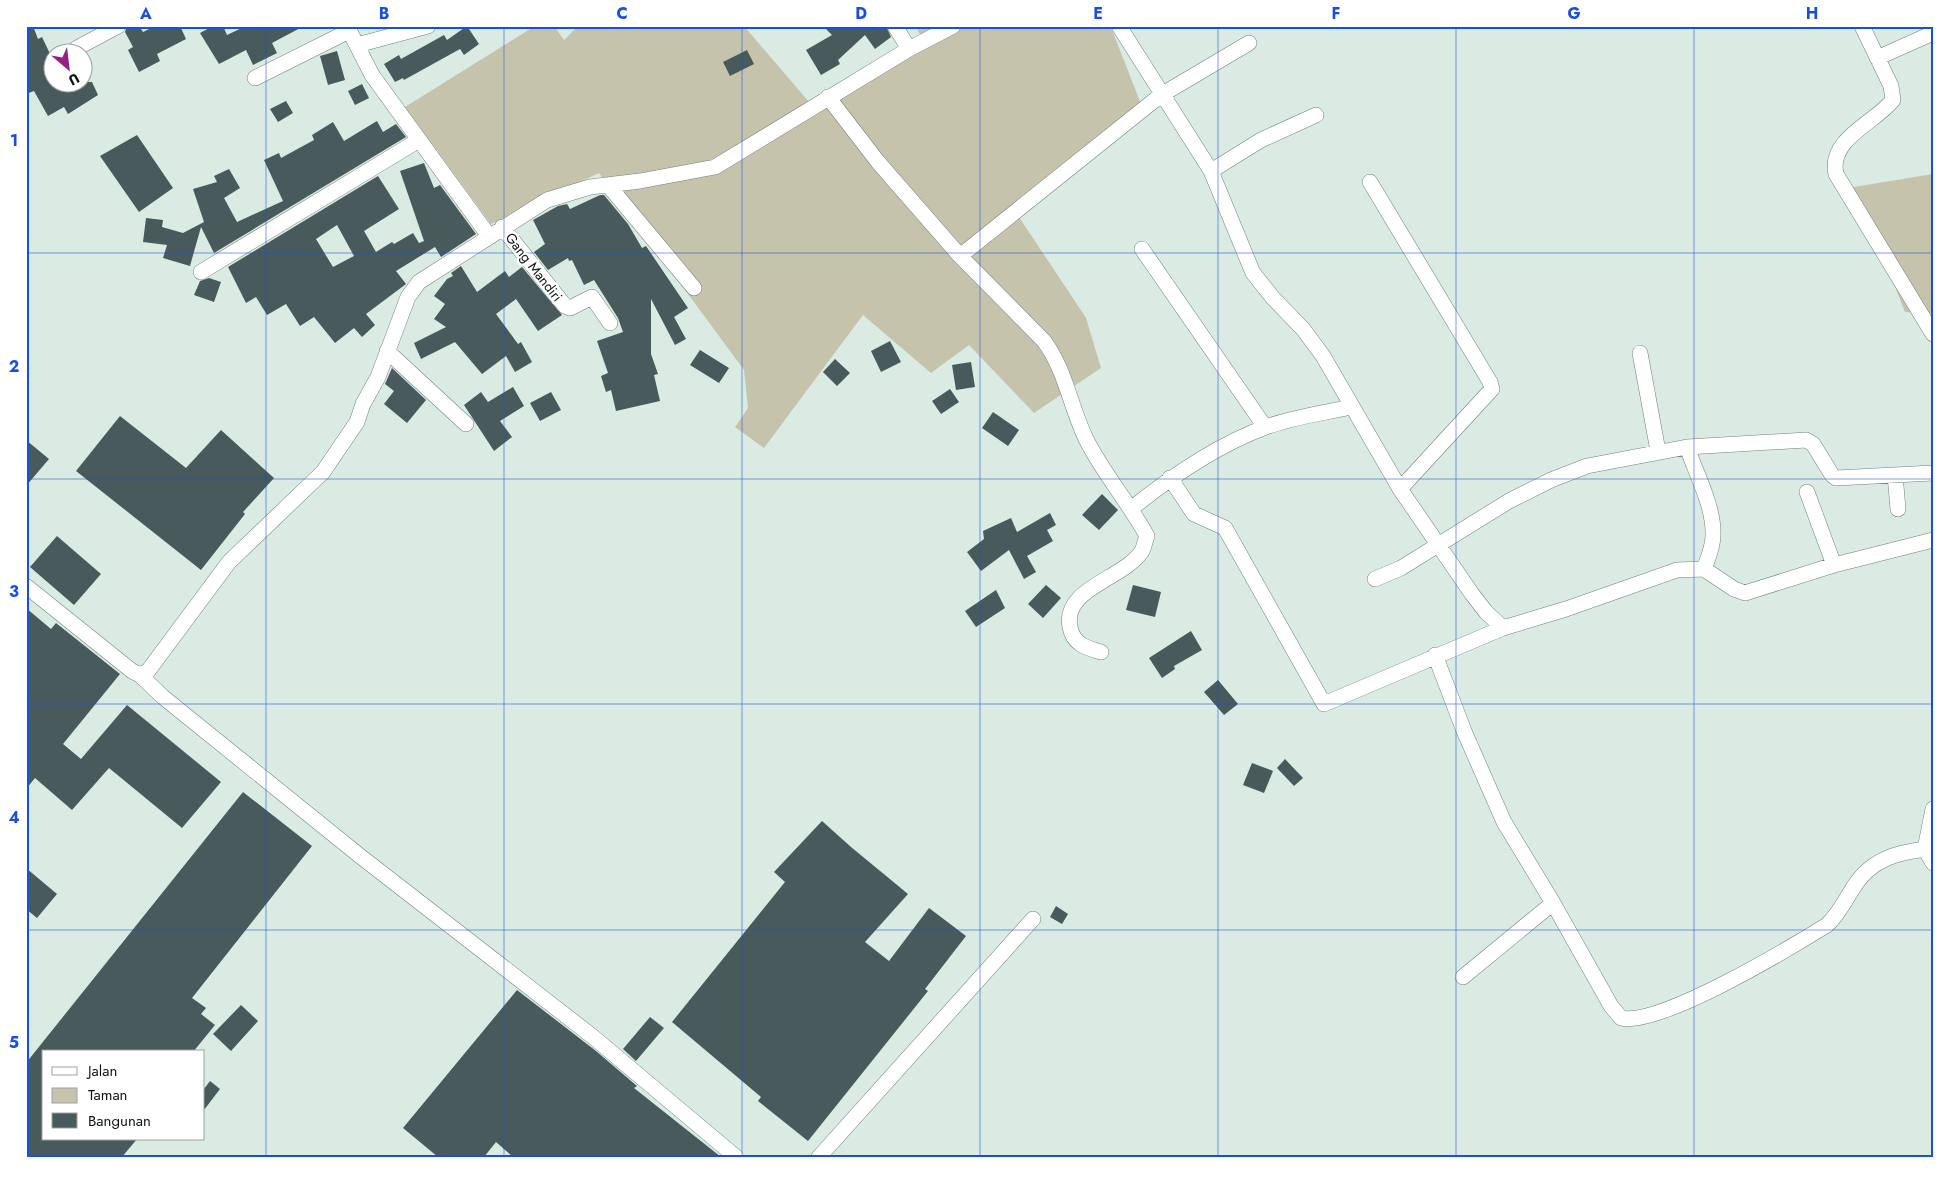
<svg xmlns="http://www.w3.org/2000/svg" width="1959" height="1183" font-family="Jost,sans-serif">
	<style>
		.green { fill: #c6c3ac }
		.building { fill: #485a5b; fill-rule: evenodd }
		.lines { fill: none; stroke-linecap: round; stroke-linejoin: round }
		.minor-casing { stroke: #71827b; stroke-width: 16 }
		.minor { stroke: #fff; stroke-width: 15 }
		.grid { fill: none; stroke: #1d4ed8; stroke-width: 1; stroke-opacity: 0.55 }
		.labels { text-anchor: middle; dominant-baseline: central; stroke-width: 5; stroke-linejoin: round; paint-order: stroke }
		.street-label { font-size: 14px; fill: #0e1512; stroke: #fff }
		.neatline { fill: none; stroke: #1d4ed8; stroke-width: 2 }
		.grid-label { font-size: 16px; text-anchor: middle; font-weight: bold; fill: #1d4ed8 }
	</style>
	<rect width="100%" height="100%" fill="#d9ebe3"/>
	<!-- green -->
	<path class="green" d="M 535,26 L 554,26 L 564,40 L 578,26 L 744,26 L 809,102 L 924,41 L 915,26 L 1105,26 L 1112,30 L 1141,104 L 1019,217 L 1086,318 L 1101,368 L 1034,413 L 969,345 L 931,373 L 863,315 L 764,448 L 735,427 L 748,408 L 744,370 L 599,173 L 491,224 L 405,107 Z
		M 1933,174 L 1933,313 L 1905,312 L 1881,251 L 1842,189 Z"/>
	<!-- building -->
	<path class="building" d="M 26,26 L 33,26 L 38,39 L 42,37 L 52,58 L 52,82 L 92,82 L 98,95 L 68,114 L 64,107 L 48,116 L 34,91 L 26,94 Z
		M 127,26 L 139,26 L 143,32 L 155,26 L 180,26 L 186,39 L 157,54 L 160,61 L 139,72 L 128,50 L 133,47 L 125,32 Z
		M 213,26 L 223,26 L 227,35 L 246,26 L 304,26 L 272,43 L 277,53 L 253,65 L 246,50 L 219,64 L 200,33 Z
		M 467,26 L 479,44 L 464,55 L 460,49 L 404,80 L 403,78 L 395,82 L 384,64 L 399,55 L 401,59 L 444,35 L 447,40 Z
		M 823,26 L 886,26 L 891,37 L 875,49 L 865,35 L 838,60 L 840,64 L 821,75 L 806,50 L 832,35 Z
		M 747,50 L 754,64 L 730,76 L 723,62 Z
		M 337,51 L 345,80 L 328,85 L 320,56 Z
		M 362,84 L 369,98 L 355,105 L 348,91 Z
		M 286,101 L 293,113 L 278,122 L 270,109 Z
		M 377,121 L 383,132 L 396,124 L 406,137 L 214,253 L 201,227 L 190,266 L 163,258 L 167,245 L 143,242 L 146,218 L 163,220 L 162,227 L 183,233 L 204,222 L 193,189 L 217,182 L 214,176 L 229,169 L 240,188 L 224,198 L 237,222 L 283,201 L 264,160 L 279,153 L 281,158 L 314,140 L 312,135 L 333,122 L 344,141 Z
		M 137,135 L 173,188 L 139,212 L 100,156 Z
		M 424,163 L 434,188 L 440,185 L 476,234 L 441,257 L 435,247 L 396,271 L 406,284 L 366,314 L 375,325 L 362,337 L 354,328 L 335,343 L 314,317 L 300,326 L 286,304 L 267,315 L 256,297 L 246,303 L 228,267 L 378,176 L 399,209 L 364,231 L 376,252 L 392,242 L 394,244 L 413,233 L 419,243 L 424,241 L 400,171 ZM 337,225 L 354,256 L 333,267 L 316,239 Z
		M 600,195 L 604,195 L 628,224 L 642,248 L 646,246 L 688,308 L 674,317 L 686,339 L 675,345 L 651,299 L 651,354 L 658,374 L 654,375 L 660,401 L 616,411 L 611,390 L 606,392 L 601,376 L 608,373 L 597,341 L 623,332 L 618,318 L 594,280 L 584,285 L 572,260 L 569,261 L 568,258 L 548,270 L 534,252 L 545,244 L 533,220 L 558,206 L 567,204 L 570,209 Z
		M 461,266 L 477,292 L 505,271 L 509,277 L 522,267 L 562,315 L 538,331 L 516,299 L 496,314 L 518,344 L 521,342 L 532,362 L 515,372 L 506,356 L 482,374 L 455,342 L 421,359 L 414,343 L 446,327 L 434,319 L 445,304 L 434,296 L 447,279 L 453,276 L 451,273 Z
		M 209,278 L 221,282 L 214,302 L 194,295 L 200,281 Z
		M 890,341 L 901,362 L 881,372 L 871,351 Z
		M 700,350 L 729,368 L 719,383 L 690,365 Z
		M 835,359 L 850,373 L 837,386 L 823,372 Z
		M 971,362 L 975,387 L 956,390 L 952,365 Z
		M 392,368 L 426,400 L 407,423 L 384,404 L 394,391 L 385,384 Z
		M 513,387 L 524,406 L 500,421 L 512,437 L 494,451 L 464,405 L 481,392 L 488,402 Z
		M 950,389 L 959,402 L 941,414 L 932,401 Z
		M 551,392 L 561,410 L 540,421 L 530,403 Z
		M 993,412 L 1019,430 L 1008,446 L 982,428 Z
		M 120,416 L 186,468 L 221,430 L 274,478 L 243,512 L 245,514 L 201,570 L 76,471 Z
		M 26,440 L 49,459 L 26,486 Z
		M 1102,494 L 1118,510 L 1099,530 L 1082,515 Z
		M 1050,513 L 1056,525 L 1047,530 L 1053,541 L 1027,556 L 1036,572 L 1024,579 L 1009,550 L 981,571 L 967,552 L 984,539 L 983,531 L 1011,518 L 1017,532 Z
		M 57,536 L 101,574 L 74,605 L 30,567 Z
		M 1046,585 L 1061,598 L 1043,618 L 1028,604 Z
		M 1133,585 L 1161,592 L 1155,617 L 1126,610 Z
		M 996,590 L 1005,608 L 976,627 L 965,611 Z
		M 26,608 L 51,629 L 56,623 L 120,674 L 63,744 L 81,759 L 127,705 L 221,782 L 182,828 L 109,768 L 72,810 L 35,778 L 26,789 Z
		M 1191,631 L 1202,650 L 1174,666 L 1175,669 L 1162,678 L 1149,658 Z
		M 1218,680 L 1238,704 L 1224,715 L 1204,692 Z
		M 1285,759 L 1303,778 L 1294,786 L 1277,768 Z
		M 1252,763 L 1273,771 L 1264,793 L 1243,785 Z
		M 243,792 L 312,846 L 192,998 L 206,1008 L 201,1014 L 215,1025 L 193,1052 L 44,1052 L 44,1139 L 137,1139 L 122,1157 L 26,1157 L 26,1063 Z
		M 822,821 L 851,847 L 908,894 L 865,942 L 889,961 L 929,908 L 966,936 L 925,989 L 928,991 L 808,1141 L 758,1101 L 761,1097 L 672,1022 L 785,882 L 774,872 Z
		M 26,868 L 57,894 L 37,918 L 26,909 Z
		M 1056,906 L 1068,914 L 1062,924 L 1050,917 Z
		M 517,990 L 596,1051 L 637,1086 L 634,1088 L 721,1157 L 513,1157 L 496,1142 L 484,1157 L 438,1157 L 403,1128 Z
		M 241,1005 L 258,1021 L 231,1051 L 213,1034 Z
		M 650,1017 L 664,1028 L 636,1061 L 623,1049 Z
		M 210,1081 L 220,1089 L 204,1110 L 204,1089 Z"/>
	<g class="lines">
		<defs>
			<path id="minor" d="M 347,26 L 372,75 L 489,236
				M 895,26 L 909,49
				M 1119,26 L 1211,171 L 1253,273 L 1273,298 L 1303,329 L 1323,356 L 1400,489 L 1472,594 L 1486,612 L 1503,628
				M 1862,26 L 1891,86 L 1893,100 C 1875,123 1828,139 1836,174 L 1933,334
				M 357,45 L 428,26
				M 77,48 L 118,26
				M 1877,58 L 1933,33
				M 255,78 L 349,31
				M 828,97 L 878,162 L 960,256 L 1044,341 C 1066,371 1070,406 1086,439 C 1103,473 1129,503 1147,536 C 1145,541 1144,547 1142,551 C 1124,579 1062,588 1070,627 C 1073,644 1086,648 1101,652
				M 1211,171 L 1261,140 L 1316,115
				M 1370,182 L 1490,382 L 1492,389 L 1400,489
				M 608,185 L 694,288
				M 502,227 L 565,306 L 570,308 L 592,297 L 610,323
				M 1142,249 L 1265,427
				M 960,256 L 1161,95 L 1249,43
				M 201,272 L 419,140
				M 387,351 L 466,424
				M 1640,353 L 1658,451
				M 1687,447 C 1696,474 1714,506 1713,535 C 1713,548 1708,558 1704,569
				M 1895,475 L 1898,509
				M 1170,478 L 1194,514 L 1225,528 L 1324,704 L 1503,628 L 1566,609 L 1677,570 L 1704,569 L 1734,589 L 1745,593 L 1834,565 L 1933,540
				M 1807,492 L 1834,565
				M 1132,508 C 1172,476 1217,445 1266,427 C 1293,417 1323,413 1351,407
				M 1375,579 L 1401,568 L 1509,501 L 1551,480 L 1587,466 L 1687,447 L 1806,440 L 1813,444 L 1832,475 L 1836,478 L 1933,473
				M 26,586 L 132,671 L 140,675 L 148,671 L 229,562 L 323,472 L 357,422 L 363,404 L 378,377 L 408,297 L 419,282 L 547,200 L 590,187 L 640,181 L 715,167 L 909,49 L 953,26
				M 1435,655 L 1464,731 L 1504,822 L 1553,903 L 1611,1006 L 1621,1018 C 1659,1027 1790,948 1827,925 C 1838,915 1845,901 1853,888 C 1872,857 1900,852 1933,848
				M 140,675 L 163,697 L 360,856 L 592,1036 L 736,1157
				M 1933,809 L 1925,849 L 1933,863
				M 1463,977 L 1553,903
				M 819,1157 L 1033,919"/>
		</defs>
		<!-- minor casing -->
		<use href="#minor" class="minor-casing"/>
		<!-- minor -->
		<use href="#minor" class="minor"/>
	</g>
	<!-- grid -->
	<path class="grid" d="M 266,26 L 266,1157M 504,26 L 504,1157M 742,26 L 742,1157M 980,26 L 980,1157M 1218,26 L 1218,1157M 1456,26 L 1456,1157M 1694,26 L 1694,1157M 26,253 L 1933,253M 26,479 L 1933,479M 26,704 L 1933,704M 26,930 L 1933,930"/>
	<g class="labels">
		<!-- street labels -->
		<g class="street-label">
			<text transform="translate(534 267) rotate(52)">Gang Mandiri</text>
		</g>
	</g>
	<!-- border -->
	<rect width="1959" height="1183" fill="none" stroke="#ffffff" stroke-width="55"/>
	<!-- legend -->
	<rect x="42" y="1050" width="162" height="90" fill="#ffffff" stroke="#9fa1a0"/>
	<rect x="52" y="1067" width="25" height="8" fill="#ffffff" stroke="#9fa1a0"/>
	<text x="88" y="1076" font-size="15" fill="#0e1512">Jalan</text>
	<rect x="52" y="1088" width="25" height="15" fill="#c6c3ac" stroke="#9fa1a0"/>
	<text x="88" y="1100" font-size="15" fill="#0e1512">Taman</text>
	<rect x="52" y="1113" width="25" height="15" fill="#485a5b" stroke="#9fa1a0"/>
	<text x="88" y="1126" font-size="15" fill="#0e1512">Bangunan</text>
	<!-- north arrow -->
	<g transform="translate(68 68) rotate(152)"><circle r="24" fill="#ffffff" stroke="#9fa1a0"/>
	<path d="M0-4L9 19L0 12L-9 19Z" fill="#95217f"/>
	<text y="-8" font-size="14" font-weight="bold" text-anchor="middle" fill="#0e1512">U</text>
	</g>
	<rect x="28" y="28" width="1904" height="1128" class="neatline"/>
	<g class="grid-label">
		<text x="146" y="19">A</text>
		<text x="384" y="19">B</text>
		<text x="622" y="19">C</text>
		<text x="861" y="19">D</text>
		<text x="1098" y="19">E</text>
		<text x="1336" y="19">F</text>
		<text x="1574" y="19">G</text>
		<text x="1812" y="19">H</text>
		<text x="14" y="146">1</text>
		<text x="14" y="372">2</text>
		<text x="14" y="597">3</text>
		<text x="14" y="823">4</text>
		<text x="14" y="1048">5</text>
	</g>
</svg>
